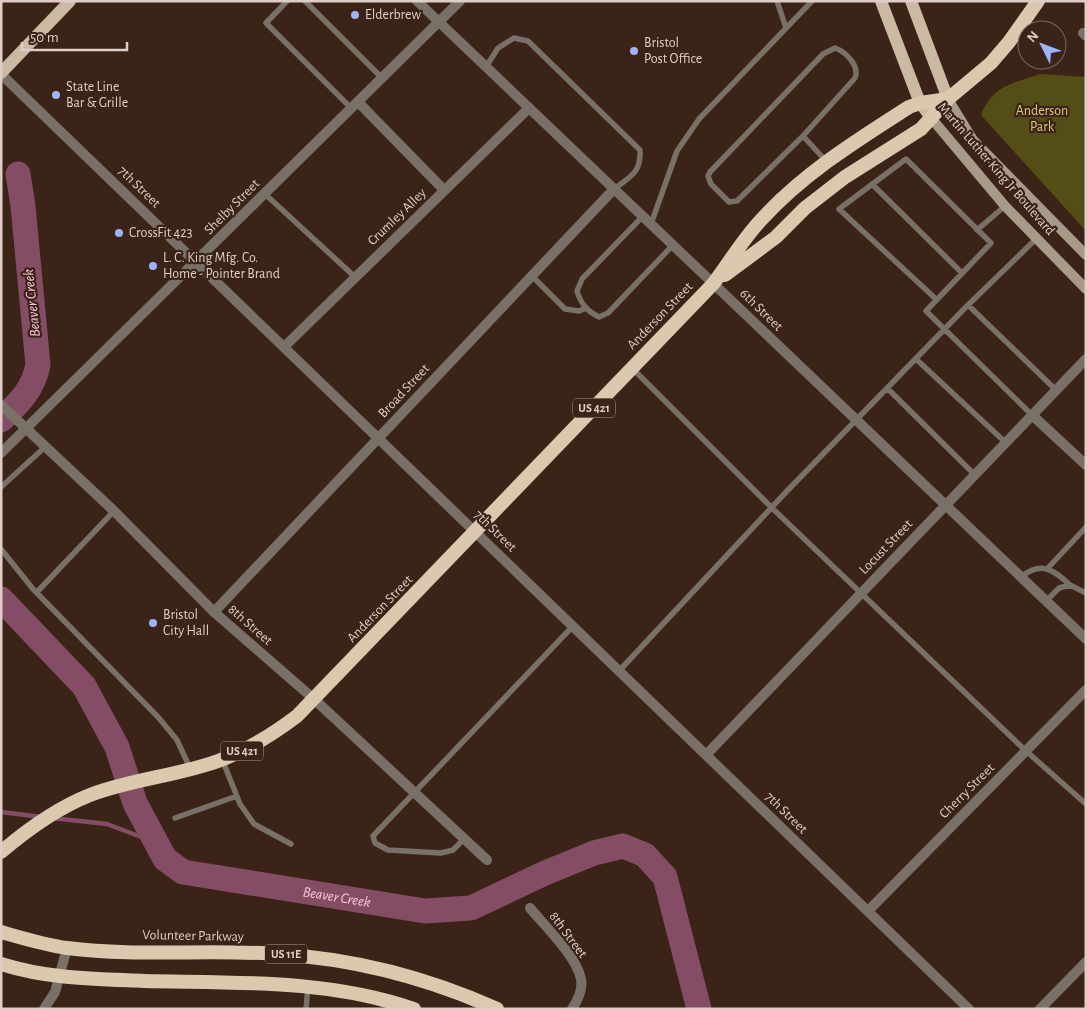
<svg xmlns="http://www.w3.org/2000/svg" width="1087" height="1010" font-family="'Alegreya Sans',sans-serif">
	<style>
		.green { fill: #544e16 }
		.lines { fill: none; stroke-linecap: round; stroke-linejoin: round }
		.stream { stroke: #854c66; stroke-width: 4.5 }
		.river { stroke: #854c66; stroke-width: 25 }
		.service { stroke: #797167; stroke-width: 5.5 }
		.minor { stroke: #797167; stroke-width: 10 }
		.tertiary { stroke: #797167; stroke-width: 10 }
		.secondary { stroke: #a79a89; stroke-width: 10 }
		.primary { stroke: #cab9a3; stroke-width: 12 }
		.trunk { stroke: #dac8af; stroke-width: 14 }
		.poi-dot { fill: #9cb4fd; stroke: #3b2317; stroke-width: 2 }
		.labels { text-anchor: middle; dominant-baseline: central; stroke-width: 4.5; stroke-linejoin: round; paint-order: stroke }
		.shield { fill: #3b2317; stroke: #ae9b92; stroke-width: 1 }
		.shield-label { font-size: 12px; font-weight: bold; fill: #dfcec7 }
		.poi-label { font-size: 14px; fill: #dfcec7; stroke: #3b2317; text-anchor: start }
		.park-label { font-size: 14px; fill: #d8ce73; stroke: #3b2317 }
		.street-label { font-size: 14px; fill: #dfcec7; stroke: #3b2317 }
		.water-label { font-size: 15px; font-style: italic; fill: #f9c2d8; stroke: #3b2317 }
	</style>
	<rect width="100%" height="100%" fill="#3b2317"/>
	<!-- green -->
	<path class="green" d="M 1040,74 L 1086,77 L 1086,231 L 981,115 C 993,85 1012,84 1040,74 Z"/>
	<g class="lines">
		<!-- stream -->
		<path class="stream" d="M 1,812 L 42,817
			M 52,818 L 107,824 L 157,843"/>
		<!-- river -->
		<g class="river">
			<path d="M 1,420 C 19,403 33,390 38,365 L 23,206 L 18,174"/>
			<path id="s1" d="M 1,599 L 84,686 L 117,747 L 135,803 L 165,859 L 183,872 L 425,911 L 471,908 L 545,873 L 594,853 L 623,846 L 645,855 L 665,877 L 699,1009"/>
		</g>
		<!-- service -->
		<path class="service" d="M 287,1 L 266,23 L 351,108
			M 305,1 L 382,78
			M 777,1 L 786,28
			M 835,48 C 846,52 860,66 855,78 L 803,136 L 737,201 L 729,202 L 711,184 L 708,176 L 710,172 L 823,54 Z
			M 486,67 L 498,48 L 514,38 L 528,41 L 640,150 C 641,173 631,176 614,189
			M 803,136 L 826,161
			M 872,184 L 962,273
			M 265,194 L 355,277
			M 643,216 L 582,279 L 577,291 C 581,304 587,311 599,317 L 608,313 L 673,245
			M 651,224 L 677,151 L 699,119 L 812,1
			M 977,230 L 1005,206
			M 532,276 L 565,309 L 579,311 L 586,308
			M 937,300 L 839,209 L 906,159 L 991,243 L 926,311 L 1032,415
			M 968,305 L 1056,390
			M 916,359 L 1005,442
			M 632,368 L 772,508 L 1026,751 L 1086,804
			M 888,389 L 975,475
			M 1,487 L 45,447
			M 1,549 L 33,589 L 158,717 L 177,740 L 190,768
			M 1047,569 L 1086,527
			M 1021,577 C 1041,561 1053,569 1070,585
			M 37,592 L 114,511
			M 1046,601 L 1059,588 L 1070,585 L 1086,593
			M 619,671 L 787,491 L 965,308 L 1036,239
			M 222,759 L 240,804 L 254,824 L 291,844
			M 175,818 L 237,796
			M 464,839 L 453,850 L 441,853 L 388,850 L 375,843 L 373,836 L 573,626
			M 306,1009 L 308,987"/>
		<!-- minor -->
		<path class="minor" d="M 417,1 L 439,22
			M 1083,33 L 1086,36
			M 1,74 L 969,1009
			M 358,102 L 444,190
			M 284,347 L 529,108
			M 1032,415 L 1086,465
			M 214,612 L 614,189
			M 315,700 L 487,860
			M 706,755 L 1086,359
			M 530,908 C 544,925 577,957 581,979 C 583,989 578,1000 572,1009
			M 868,911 L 1086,690
			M 44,1009 L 55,992 L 67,948
			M 1040,1009 L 1086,962"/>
		<!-- tertiary -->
		<path class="tertiary" d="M 439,22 L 1086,639
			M 1,405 L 114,511 L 214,612 L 315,700
			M 1,453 L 460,1"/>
		<!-- secondary -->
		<path class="secondary" d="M 948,99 L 973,140 L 1086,255
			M 932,119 L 1005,206 L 1086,289"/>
		<!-- primary -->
		<path class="primary" d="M 881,1 L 920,103 L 932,119
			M 911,1 L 948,99
			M 1,73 L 70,1"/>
		<!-- trunk -->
		<path class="trunk" d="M 725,275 L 776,237 L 805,208 L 845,177 L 921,129 L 948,99 L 991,63 L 1009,42 L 1038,1
			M 1,852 C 28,829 57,808 90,795 C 132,779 177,776 218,761 C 248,750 272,735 297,716 L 713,284 C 729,263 743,239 761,220 C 804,173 856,141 909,107 L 920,103 L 948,99
			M 1,932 C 22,938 45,945 67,948 C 137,957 209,949 279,954 C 355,959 428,978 497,1009
			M 1,964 C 48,979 95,979 144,981 C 234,983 328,979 414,1009"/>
	</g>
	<!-- markers -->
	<g class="poi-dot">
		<circle cx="355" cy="15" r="5"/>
		<circle cx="634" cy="51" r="5"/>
		<circle cx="56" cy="95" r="5"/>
		<circle cx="119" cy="233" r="5"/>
		<circle cx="153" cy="266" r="5"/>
		<circle cx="153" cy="623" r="5"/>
	</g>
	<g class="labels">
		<!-- shield labels -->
		<g class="shield">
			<rect x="573" y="398.5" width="42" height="19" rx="4"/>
			<rect x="221" y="741.5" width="42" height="19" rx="4"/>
			<rect x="265" y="944.5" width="42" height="19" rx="4"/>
		</g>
		<g class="shield-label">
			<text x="594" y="408">US 421</text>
			<text x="242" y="751">US 421</text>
			<text x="286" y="954">US 11E</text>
		</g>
		<!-- poi labels -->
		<g class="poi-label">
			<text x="365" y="15">Elderbrew</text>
			<text x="644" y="43">Bristol<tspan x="644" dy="16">Post Office</tspan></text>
			<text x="66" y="87">State Line<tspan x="66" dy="16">Bar &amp; Grille</tspan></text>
			<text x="129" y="233">CrossFit 423</text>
			<text x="163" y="258">L. C. King Mfg. Co.<tspan x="163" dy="16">Home - Pointer Brand</tspan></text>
			<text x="163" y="615">Bristol<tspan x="163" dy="16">City Hall</tspan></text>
		</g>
		<!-- park labels -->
		<g class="park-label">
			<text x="1042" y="111">Anderson<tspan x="1042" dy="16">Park</tspan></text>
		</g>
		<!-- street labels -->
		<g class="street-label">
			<text transform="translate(996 169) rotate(49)">Martin Luther King Jr Boulevard</text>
			<text transform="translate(139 187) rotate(44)">7th Street</text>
			<text transform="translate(232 207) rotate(-45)">Shelby Street</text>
			<text transform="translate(397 217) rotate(-44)">Crumley Alley</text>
			<text transform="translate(761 310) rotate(44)">6th Street</text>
			<text transform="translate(660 316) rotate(-46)">Anderson Street</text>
			<text transform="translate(404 391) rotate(-47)">Broad Street</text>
			<text transform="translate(495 531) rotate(44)">7th Street</text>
			<text transform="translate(886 547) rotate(-46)">Locust Street</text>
			<text transform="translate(380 609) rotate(-46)">Anderson Street</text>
			<text transform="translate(250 625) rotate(41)">8th Street</text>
			<text transform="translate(967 791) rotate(-45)">Cherry Street</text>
			<text transform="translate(786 813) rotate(44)">7th Street</text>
			<text transform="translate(568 935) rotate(53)">8th Street</text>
			<text transform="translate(193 936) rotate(1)">Volunteer Parkway</text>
		</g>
		<!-- water labels -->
		<g class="water-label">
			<text transform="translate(32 303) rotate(-96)">Beaver Creek</text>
			<text stroke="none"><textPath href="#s1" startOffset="490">Beaver Creek</textPath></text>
		</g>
	</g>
	<!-- border -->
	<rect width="1087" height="1010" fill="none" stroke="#dfcec7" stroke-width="5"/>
	<!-- north arrow -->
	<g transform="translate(1042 45) rotate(312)"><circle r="24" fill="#3b2317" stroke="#7d675d"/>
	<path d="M0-4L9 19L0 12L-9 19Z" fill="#9cb4fd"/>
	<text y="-8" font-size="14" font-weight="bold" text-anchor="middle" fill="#dfcec7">N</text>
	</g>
	<!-- scale -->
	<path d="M22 42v8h105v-8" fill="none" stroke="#dfcec7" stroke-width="2.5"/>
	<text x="30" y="42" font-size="15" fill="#dfcec7" stroke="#3b2317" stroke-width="4" paint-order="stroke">50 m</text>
</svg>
